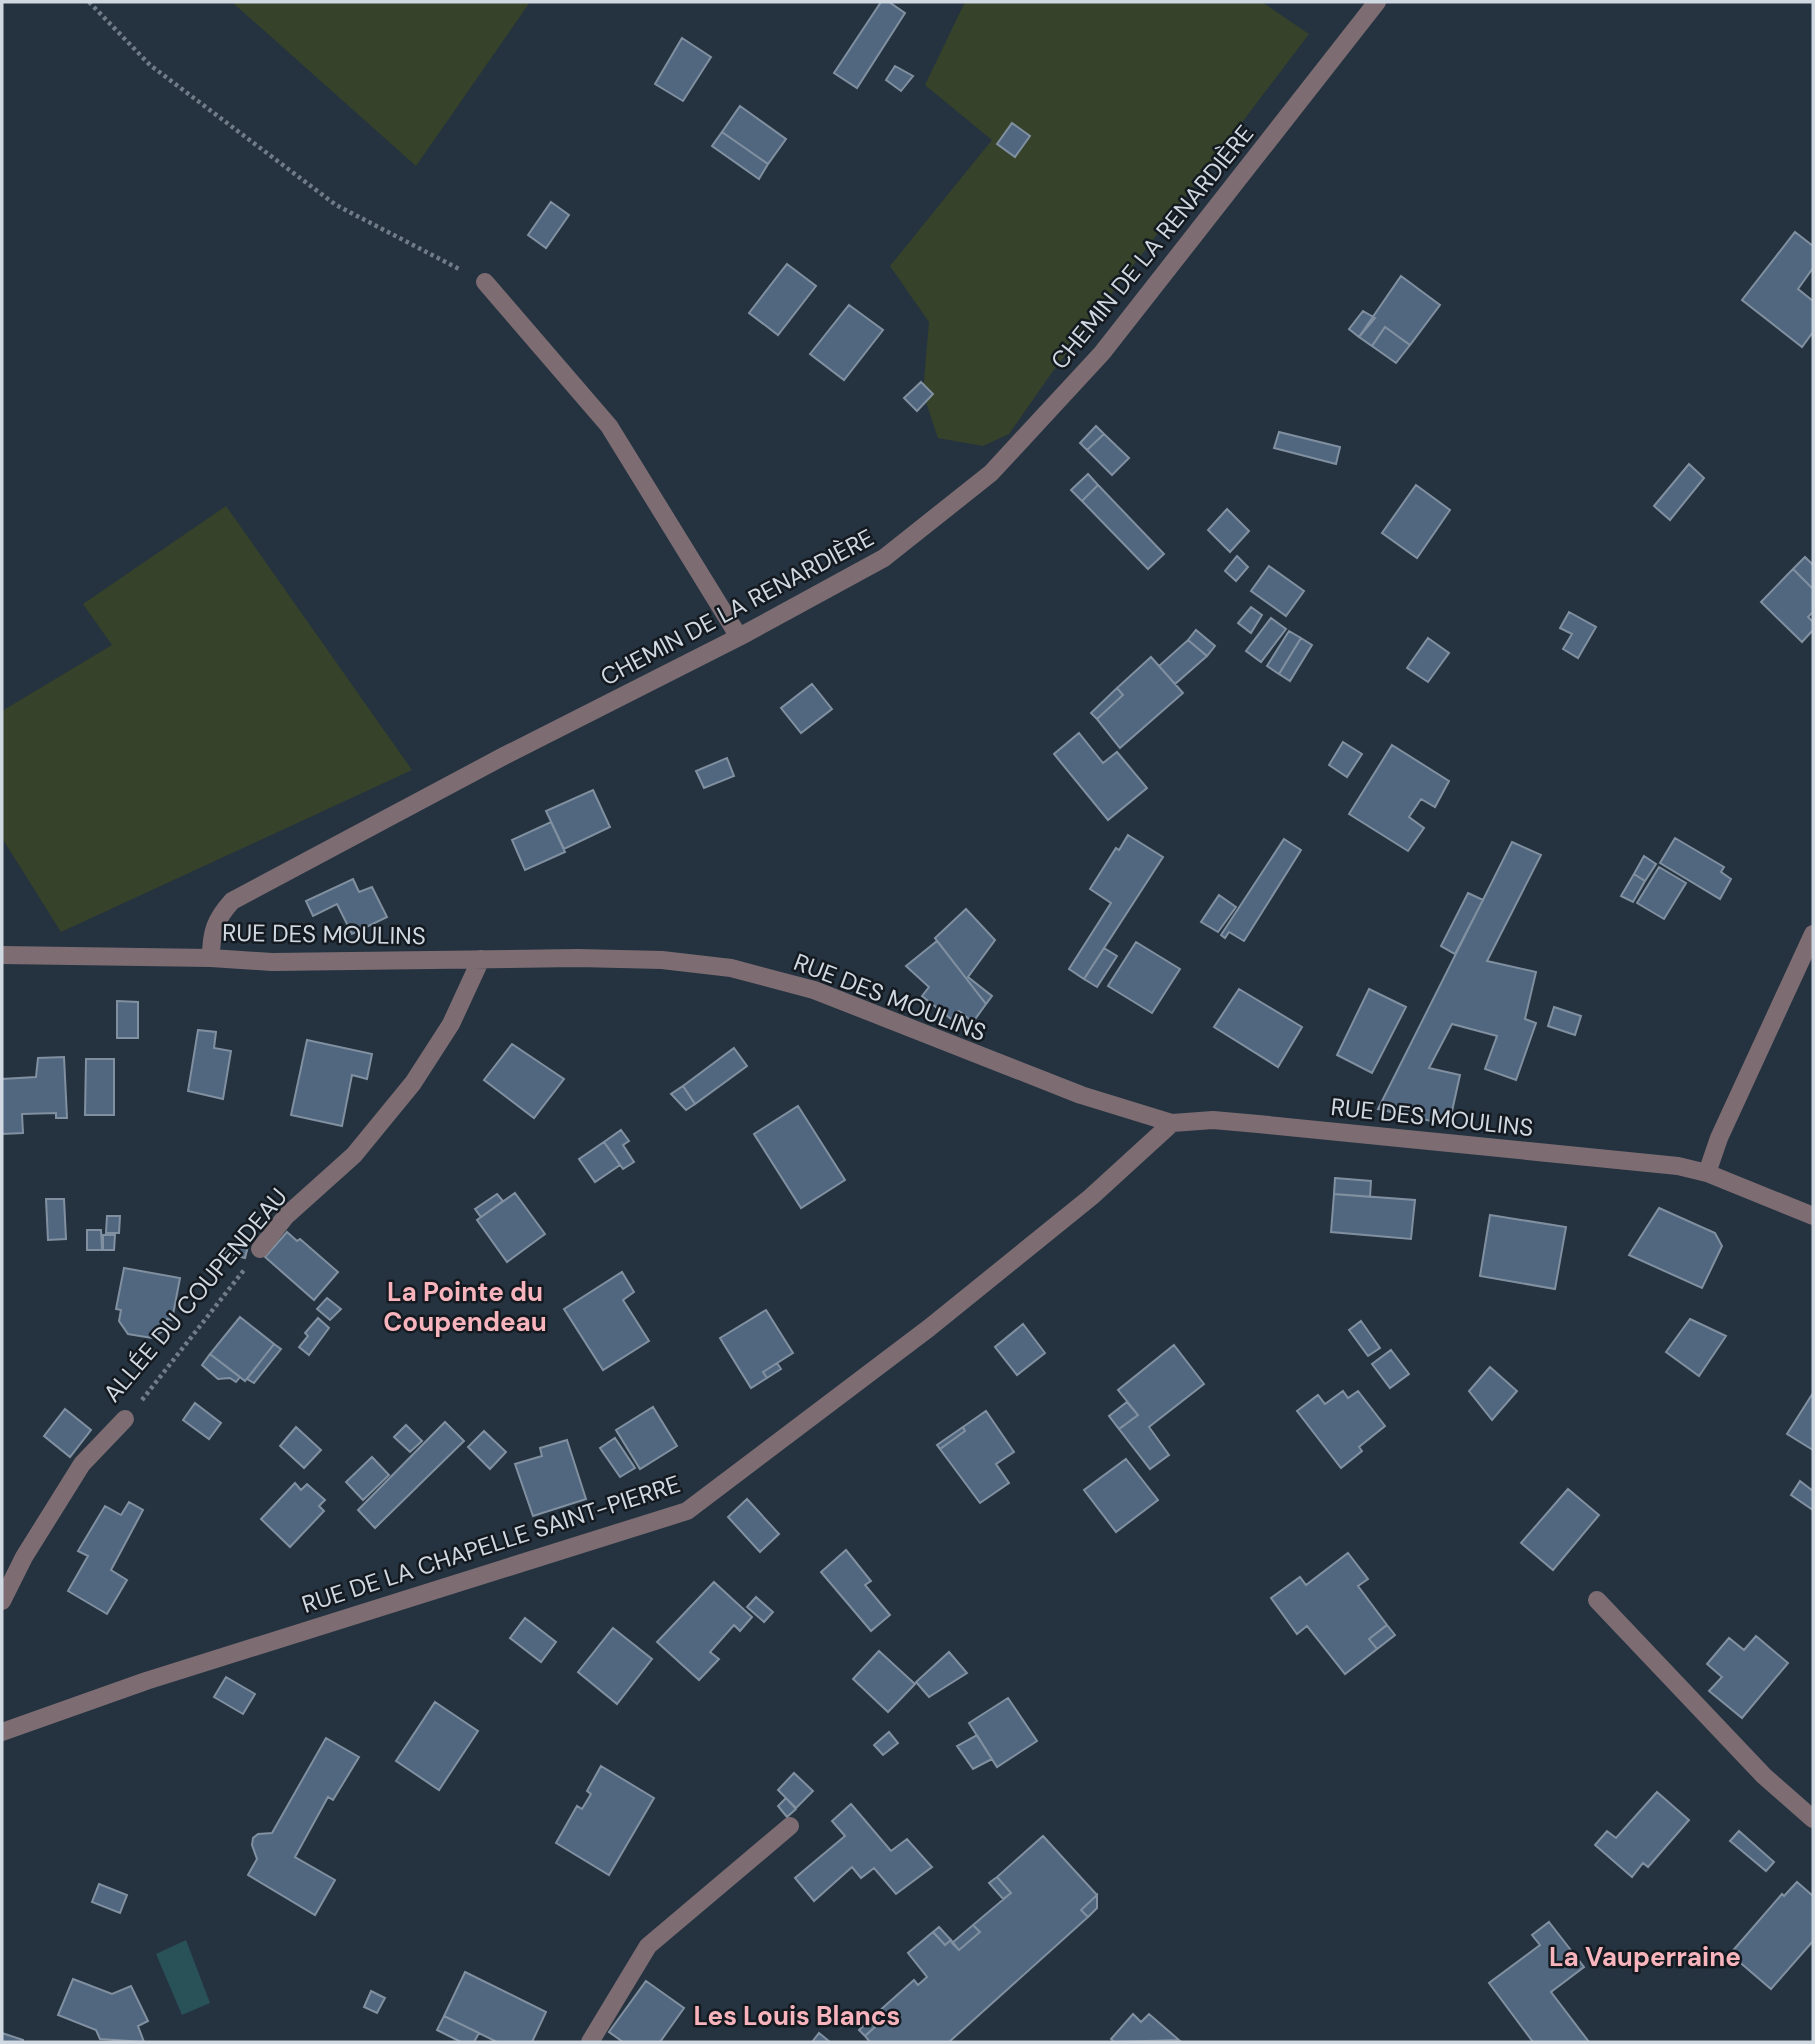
<svg xmlns="http://www.w3.org/2000/svg" width="1815" height="2044" font-family="'DM Sans',sans-serif">
	<style>
		.green { fill: #364229 }
		.water { fill: #295158 }
		.building { fill: #50677f; stroke: #8190a0; stroke-width: 2 }
		.lines { fill: none; stroke-linecap: round; stroke-linejoin: round }
		.path { stroke: #707c87; stroke-width: 4.5; stroke-dasharray: 3.5 3.5; stroke-linecap: butt }
		.minor { stroke: #7d6d73; stroke-width: 18 }
		.labels { text-anchor: middle; dominant-baseline: central; stroke-width: 5; stroke-linejoin: round; paint-order: stroke }
		.street-label { font-size: 24px; fill: #d0d8e1; stroke: #141a20 }
		.neighbourhood-label { font-size: 26px; font-weight: bold; fill: #f8b4bd; stroke: #141a20 }
	</style>
	<rect width="100%" height="100%" fill="#253340"/>
	<!-- green -->
	<path class="green" d="M 232,2 L 530,2 L 416,166 Z
		M 965,2 L 1262,2 L 1309,34 L 1048,378 L 1009,434 L 983,446 L 938,438 L 923,393 L 929,322 L 890,266 L 992,140 L 925,85 Z
		M 226,506 L 412,770 L 61,932 L 2,838 L 2,711 L 112,645 L 83,604 Z"/>
	<!-- water -->
	<path class="water" d="M 186,1940 L 210,2003 L 182,2015 L 156,1954 Z"/>
	<!-- building -->
	<path class="building" d="M 881,2 L 889,2 L 905,13 L 857,88 L 834,73 Z
		M 682,38 L 711,57 L 683,101 L 655,84 Z
		M 895,66 L 913,76 L 901,91 L 886,80 Z
		M 740,106 L 786,139 L 768,164 L 722,132 Z
		M 1012,123 L 1030,136 L 1015,157 L 997,144 Z
		M 722,132 L 768,164 L 759,179 L 712,146 Z
		M 551,202 L 569,215 L 546,248 L 528,235 Z
		M 1795,232 L 1813,246 L 1813,268 L 1798,289 L 1813,301 L 1813,332 L 1802,347 L 1742,300 Z
		M 787,264 L 816,286 L 778,335 L 749,313 Z
		M 1401,276 L 1440,305 L 1410,345 L 1385,327 L 1372,346 L 1359,337 Z
		M 849,305 L 883,330 L 844,380 L 810,354 Z
		M 1363,311 L 1375,318 L 1359,337 L 1349,329 Z
		M 1385,327 L 1410,345 L 1396,363 L 1372,346 Z
		M 921,382 L 933,394 L 917,411 L 904,398 Z
		M 1096,426 L 1104,434 L 1087,450 L 1080,443 Z
		M 1279,432 L 1340,447 L 1336,464 L 1274,448 Z
		M 1104,434 L 1129,458 L 1112,475 L 1087,450 Z
		M 1689,464 L 1704,478 L 1670,520 L 1654,506 Z
		M 1088,474 L 1098,485 L 1082,501 L 1071,490 Z
		M 1098,485 L 1164,554 L 1148,569 L 1082,501 Z
		M 1416,485 L 1450,510 L 1417,558 L 1382,533 Z
		M 1227,509 L 1249,531 L 1230,552 L 1208,530 Z
		M 1237,556 L 1248,567 L 1236,581 L 1225,571 Z
		M 1805,557 L 1813,565 L 1813,589 L 1793,569 Z
		M 1269,566 L 1304,591 L 1286,616 L 1251,591 Z
		M 1793,569 L 1813,589 L 1813,612 L 1808,617 L 1813,622 L 1813,630 L 1802,642 L 1761,602 Z
		M 1251,607 L 1262,615 L 1251,633 L 1238,623 Z
		M 1569,612 L 1596,627 L 1578,658 L 1563,649 L 1572,634 L 1560,628 Z
		M 1271,618 L 1286,629 L 1261,662 L 1246,651 Z
		M 1196,630 L 1215,646 L 1207,656 L 1188,640 Z
		M 1289,631 L 1301,638 L 1279,674 L 1267,666 Z
		M 1301,638 L 1312,645 L 1290,681 L 1279,674 Z
		M 1428,638 L 1449,653 L 1428,682 L 1407,668 Z
		M 1188,640 L 1207,656 L 1175,684 L 1159,666 Z
		M 1151,657 L 1183,693 L 1120,748 L 1097,719 L 1123,695 L 1117,688 Z
		M 812,684 L 832,709 L 801,733 L 781,708 Z
		M 1117,688 L 1123,695 L 1097,719 L 1091,713 Z
		M 1079,733 L 1103,763 L 1117,752 L 1147,788 L 1108,820 L 1054,754 Z
		M 1343,742 L 1362,754 L 1347,777 L 1329,765 Z
		M 1392,745 L 1449,781 L 1435,807 L 1421,799 L 1409,817 L 1424,828 L 1408,851 L 1349,814 Z
		M 727,758 L 734,776 L 704,788 L 696,771 Z
		M 593,790 L 610,827 L 564,849 L 546,811 Z
		M 551,822 L 565,852 L 525,870 L 512,840 Z
		M 1128,835 L 1163,857 L 1084,979 L 1069,969 L 1111,903 L 1090,889 L 1116,848 L 1119,850 Z
		M 1675,838 L 1724,867 L 1721,872 L 1731,879 L 1720,899 L 1660,863 Z
		M 1284,839 L 1301,850 L 1244,941 L 1229,932 L 1225,938 L 1221,935 Z
		M 1512,842 L 1541,855 L 1487,961 L 1536,972 L 1525,1019 L 1536,1023 L 1516,1080 L 1485,1069 L 1497,1036 L 1452,1024 L 1429,1068 L 1460,1075 L 1449,1125 L 1378,1109 Z
		M 1644,856 L 1656,864 L 1645,881 L 1634,874 Z
		M 1659,867 L 1686,883 L 1664,919 L 1637,903 Z
		M 1634,874 L 1645,881 L 1633,902 L 1621,896 Z
		M 353,879 L 359,892 L 372,887 L 387,917 L 352,934 L 337,904 L 313,916 L 306,901 Z
		M 1468,893 L 1483,900 L 1455,954 L 1441,946 Z
		M 1219,895 L 1236,907 L 1218,932 L 1201,922 Z
		M 966,909 L 995,940 L 968,977 L 992,996 L 986,1004 L 935,938 Z
		M 937,941 L 986,1004 L 973,1022 L 959,1011 L 951,1019 L 922,996 L 929,987 L 906,966 Z
		M 1136,942 L 1180,969 L 1152,1013 L 1108,986 Z
		M 1104,948 L 1117,956 L 1097,987 L 1084,979 Z
		M 1239,989 L 1302,1027 L 1278,1067 L 1214,1027 Z
		M 1369,989 L 1406,1007 L 1372,1073 L 1337,1055 Z
		M 117,1001 L 138,1002 L 138,1038 L 117,1038 Z
		M 1554,1007 L 1581,1016 L 1575,1035 L 1548,1026 Z
		M 198,1030 L 216,1032 L 214,1048 L 231,1051 L 223,1099 L 188,1091 Z
		M 307,1040 L 372,1054 L 367,1079 L 352,1075 L 342,1126 L 291,1115 Z
		M 512,1044 L 564,1079 L 534,1118 L 484,1080 Z
		M 734,1048 L 747,1066 L 695,1104 L 683,1086 Z
		M 64,1057 L 67,1118 L 56,1118 L 56,1113 L 22,1114 L 23,1133 L 2,1134 L 2,1079 L 36,1077 L 38,1058 Z
		M 86,1059 L 114,1059 L 114,1115 L 85,1115 Z
		M 683,1086 L 695,1104 L 686,1110 L 671,1094 Z
		M 798,1106 L 845,1180 L 801,1208 L 754,1134 Z
		M 621,1130 L 629,1141 L 623,1145 L 634,1162 L 623,1169 L 604,1142 Z
		M 604,1142 L 620,1165 L 595,1182 L 579,1159 Z
		M 1335,1178 L 1371,1181 L 1370,1197 L 1334,1194 Z
		M 515,1193 L 545,1234 L 507,1262 L 477,1220 Z
		M 497,1194 L 503,1201 L 481,1217 L 475,1209 Z
		M 1334,1194 L 1415,1200 L 1411,1239 L 1331,1232 Z
		M 46,1199 L 64,1199 L 66,1239 L 48,1240 Z
		M 1659,1208 L 1715,1233 L 1722,1246 L 1702,1288 L 1629,1255 Z
		M 1490,1215 L 1566,1227 L 1555,1289 L 1480,1276 Z
		M 107,1216 L 120,1216 L 119,1233 L 106,1233 Z
		M 87,1230 L 101,1230 L 102,1250 L 87,1250 Z
		M 287,1232 L 297,1241 L 300,1239 L 338,1272 L 314,1300 L 265,1257 Z
		M 103,1235 L 115,1235 L 114,1250 L 103,1250 Z
		M 227,1242 L 248,1246 L 245,1258 L 225,1253 Z
		M 124,1268 L 180,1278 L 172,1320 L 167,1319 L 165,1330 L 152,1338 L 128,1334 L 119,1321 L 121,1310 L 116,1309 Z
		M 622,1272 L 634,1292 L 623,1300 L 649,1341 L 603,1370 L 564,1309 Z
		M 327,1298 L 341,1309 L 330,1320 L 317,1309 Z
		M 766,1310 L 793,1353 L 763,1372 L 767,1378 L 751,1388 L 720,1338 Z
		M 240,1317 L 274,1344 L 245,1381 L 210,1354 Z
		M 318,1318 L 329,1328 L 309,1355 L 299,1347 L 308,1336 L 305,1333 Z
		M 1690,1319 L 1726,1336 L 1699,1376 L 1666,1352 Z
		M 1361,1321 L 1380,1348 L 1368,1356 L 1349,1330 Z
		M 1023,1324 L 1045,1353 L 1017,1375 L 995,1347 Z
		M 274,1344 L 281,1349 L 254,1383 L 247,1379 Z
		M 1174,1345 L 1204,1384 L 1149,1427 L 1169,1455 L 1150,1469 L 1119,1429 L 1138,1415 L 1118,1390 Z
		M 1391,1350 L 1409,1374 L 1390,1388 L 1372,1364 Z
		M 210,1354 L 240,1377 L 236,1382 L 230,1378 L 218,1379 L 202,1365 Z
		M 777,1363 L 781,1369 L 767,1378 L 763,1372 Z
		M 1490,1367 L 1517,1391 L 1492,1420 L 1469,1391 Z
		M 1343,1391 L 1348,1398 L 1358,1391 L 1385,1426 L 1359,1447 L 1362,1451 L 1341,1468 L 1297,1411 L 1318,1395 L 1325,1404 Z
		M 1813,1393 L 1813,1450 L 1787,1434 Z
		M 1127,1402 L 1138,1415 L 1119,1429 L 1109,1416 Z
		M 195,1403 L 221,1423 L 209,1439 L 183,1420 Z
		M 653,1407 L 677,1446 L 640,1469 L 616,1430 Z
		M 65,1409 L 91,1430 L 70,1457 L 44,1436 Z
		M 986,1411 L 1014,1452 L 996,1464 L 1009,1483 L 980,1503 L 940,1449 L 965,1431 L 963,1427 Z
		M 445,1422 L 464,1441 L 375,1528 L 358,1510 Z
		M 406,1425 L 422,1441 L 410,1452 L 394,1437 Z
		M 296,1427 L 321,1450 L 304,1468 L 280,1446 Z
		M 963,1427 L 965,1431 L 940,1449 L 937,1445 Z
		M 484,1431 L 506,1452 L 490,1469 L 468,1447 Z
		M 615,1438 L 635,1468 L 620,1477 L 600,1448 Z
		M 567,1440 L 586,1499 L 533,1516 L 515,1464 L 542,1456 L 540,1448 Z
		M 372,1457 L 389,1475 L 363,1500 L 346,1482 Z
		M 1126,1459 L 1158,1500 L 1116,1532 L 1084,1490 Z
		M 1800,1481 L 1813,1491 L 1813,1510 L 1791,1495 Z
		M 295,1483 L 301,1490 L 307,1484 L 325,1500 L 319,1506 L 324,1511 L 290,1547 L 261,1519 Z
		M 1568,1489 L 1599,1515 L 1553,1570 L 1521,1543 Z
		M 747,1499 L 779,1534 L 760,1552 L 728,1517 Z
		M 129,1502 L 143,1510 L 111,1570 L 127,1580 L 107,1614 L 68,1591 L 88,1556 L 78,1551 L 105,1506 L 121,1515 Z
		M 846,1550 L 871,1581 L 865,1585 L 890,1615 L 871,1631 L 821,1572 Z
		M 1348,1553 L 1368,1579 L 1358,1586 L 1387,1625 L 1369,1639 L 1377,1649 L 1345,1674 L 1307,1626 L 1297,1634 L 1271,1598 L 1300,1577 L 1306,1585 Z
		M 714,1582 L 752,1617 L 740,1631 L 734,1625 L 710,1652 L 719,1659 L 699,1680 L 657,1642 Z
		M 756,1597 L 773,1612 L 764,1622 L 747,1607 Z
		M 525,1618 L 556,1642 L 541,1662 L 510,1638 Z
		M 1387,1625 L 1395,1635 L 1377,1649 L 1369,1639 Z
		M 613,1628 L 652,1659 L 617,1704 L 578,1672 Z
		M 1756,1636 L 1788,1663 L 1742,1718 L 1709,1691 L 1722,1677 L 1707,1664 L 1729,1638 L 1744,1650 Z
		M 879,1651 L 915,1684 L 888,1712 L 853,1679 Z
		M 949,1652 L 967,1673 L 929,1697 L 916,1682 Z
		M 226,1677 L 255,1694 L 243,1714 L 214,1697 Z
		M 1008,1698 L 1037,1741 L 997,1767 L 969,1723 Z
		M 435,1702 L 478,1731 L 439,1790 L 396,1761 Z
		M 889,1732 L 898,1743 L 883,1755 L 874,1745 Z
		M 977,1735 L 992,1759 L 973,1769 L 957,1746 Z
		M 326,1738 L 359,1757 L 333,1800 L 328,1797 L 295,1857 L 335,1880 L 315,1915 L 248,1875 L 257,1859 L 252,1845 L 253,1838 L 258,1834 L 272,1833 Z
		M 601,1766 L 654,1798 L 609,1875 L 556,1843 L 577,1806 L 582,1809 L 591,1794 L 587,1791 Z
		M 794,1773 L 813,1791 L 796,1808 L 778,1790 Z
		M 1657,1792 L 1689,1820 L 1648,1867 L 1643,1863 L 1632,1877 L 1595,1845 L 1607,1831 L 1616,1838 Z
		M 786,1798 L 796,1809 L 787,1817 L 778,1806 Z
		M 851,1804 L 891,1851 L 907,1839 L 932,1867 L 896,1894 L 874,1868 L 861,1878 L 852,1867 L 814,1901 L 795,1878 L 845,1836 L 832,1821 Z
		M 1739,1831 L 1774,1862 L 1766,1871 L 1730,1841 Z
		M 1043,1836 L 1097,1895 L 1081,1910 L 1088,1917 L 949,2042 L 870,2042 L 865,2036 L 875,2027 L 869,2020 L 914,1980 L 918,1985 L 927,1977 L 908,1953 L 933,1932 L 945,1945 L 951,1940 L 959,1950 L 980,1932 L 973,1925 L 1011,1893 L 997,1877 Z
		M 997,1877 L 1011,1893 L 1003,1899 L 989,1883 Z
		M 1797,1882 L 1813,1896 L 1813,1941 L 1771,1989 L 1730,1954 L 1782,1894 L 1784,1896 Z
		M 99,1884 L 127,1895 L 120,1913 L 92,1902 Z
		M 1097,1895 L 1097,1908 L 1088,1917 L 1081,1910 Z
		M 1549,1922 L 1584,1967 L 1551,1992 L 1589,2042 L 1533,2042 L 1489,1983 L 1540,1945 L 1532,1935 Z
		M 973,1925 L 980,1932 L 959,1950 L 952,1943 Z
		M 939,1927 L 951,1940 L 945,1945 L 933,1932 Z
		M 465,1972 L 546,2012 L 532,2042 L 497,2042 L 444,2016 Z
		M 73,1979 L 112,1994 L 131,1986 L 148,2021 L 138,2026 L 144,2042 L 100,2039 L 96,2030 L 58,2015 Z
		M 646,1981 L 684,2008 L 660,2042 L 623,2042 L 609,2032 Z
		M 371,1991 L 385,1998 L 377,2013 L 364,2007 Z
		M 1133,2014 L 1141,2022 L 1149,2014 L 1179,2040 L 1114,2042 L 1111,2039 Z
		M 444,2016 L 479,2033 L 474,2042 L 461,2042 L 437,2030 Z
		M 869,2020 L 875,2027 L 865,2036 L 859,2030 Z
		M 2,2033 L 23,2040 L 23,2042 L 2,2042 Z
		M 819,2033 L 830,2042 L 812,2042 Z"/>
	<g class="lines">
		<!-- path -->
		<path class="path" d="M 89,2 L 150,65 L 336,205 L 461,270
			M 142,1400 L 244,1270"/>
		<!-- minor -->
		<path class="minor" d="M 485,282 L 609,426 L 739,637
			M 2,955 L 211,958 L 272,962 L 578,958 L 662,960 L 731,968 L 814,990 L 1081,1095 L 1172,1123 L 1213,1120 L 1258,1124 L 1678,1166 L 1707,1173 L 1813,1216
			M 211,958 C 211,932 215,920 232,901 L 502,757 L 739,637 L 884,558 L 991,473 L 1102,353 L 1377,2
			M 1707,1173 L 1719,1138 L 1813,934
			M 260,1249 L 286,1216 L 354,1155 L 413,1083 L 451,1024 L 481,959
			M 1597,1600 L 1764,1776 L 1813,1819
			M 2,1601 L 24,1557 L 82,1464 L 125,1419
			M 2,1732 L 146,1681 L 687,1511 L 929,1328 L 1091,1197 L 1172,1123
			M 590,2042 L 648,1946 L 790,1826"/>
	</g>
	<g class="labels">
		<!-- street labels -->
		<g class="street-label">
			<text transform="translate(1152 247) rotate(-51)">CHEMIN DE LA RENARDIÈRE</text>
			<text transform="translate(737 607) rotate(-28)">CHEMIN DE LA RENARDIÈRE</text>
			<text transform="translate(324 934) rotate(1)">RUE DES MOULINS</text>
			<text transform="translate(890 997) rotate(21)">RUE DES MOULINS</text>
			<text transform="translate(1432 1117) rotate(6)">RUE DES MOULINS</text>
			<text transform="translate(195 1295) rotate(-50)">ALLÉE DU COUPENDEAU</text>
			<text transform="translate(491 1544) rotate(-18)">RUE DE LA CHAPELLE SAINT-PIERRE</text>
		</g>
		<!-- neighbourhood labels -->
		<g class="neighbourhood-label">
			<text x="465" y="1292">La Pointe du<tspan x="465" dy="30">Coupendeau</tspan></text>
			<text x="1645" y="1957">La Vauperraine</text>
			<text x="797" y="2016">Les Louis Blancs</text>
		</g>
	</g>
	<!-- border -->
	<rect width="1815" height="2044" fill="none" stroke="#d0d8e1" stroke-width="7"/>
</svg>
